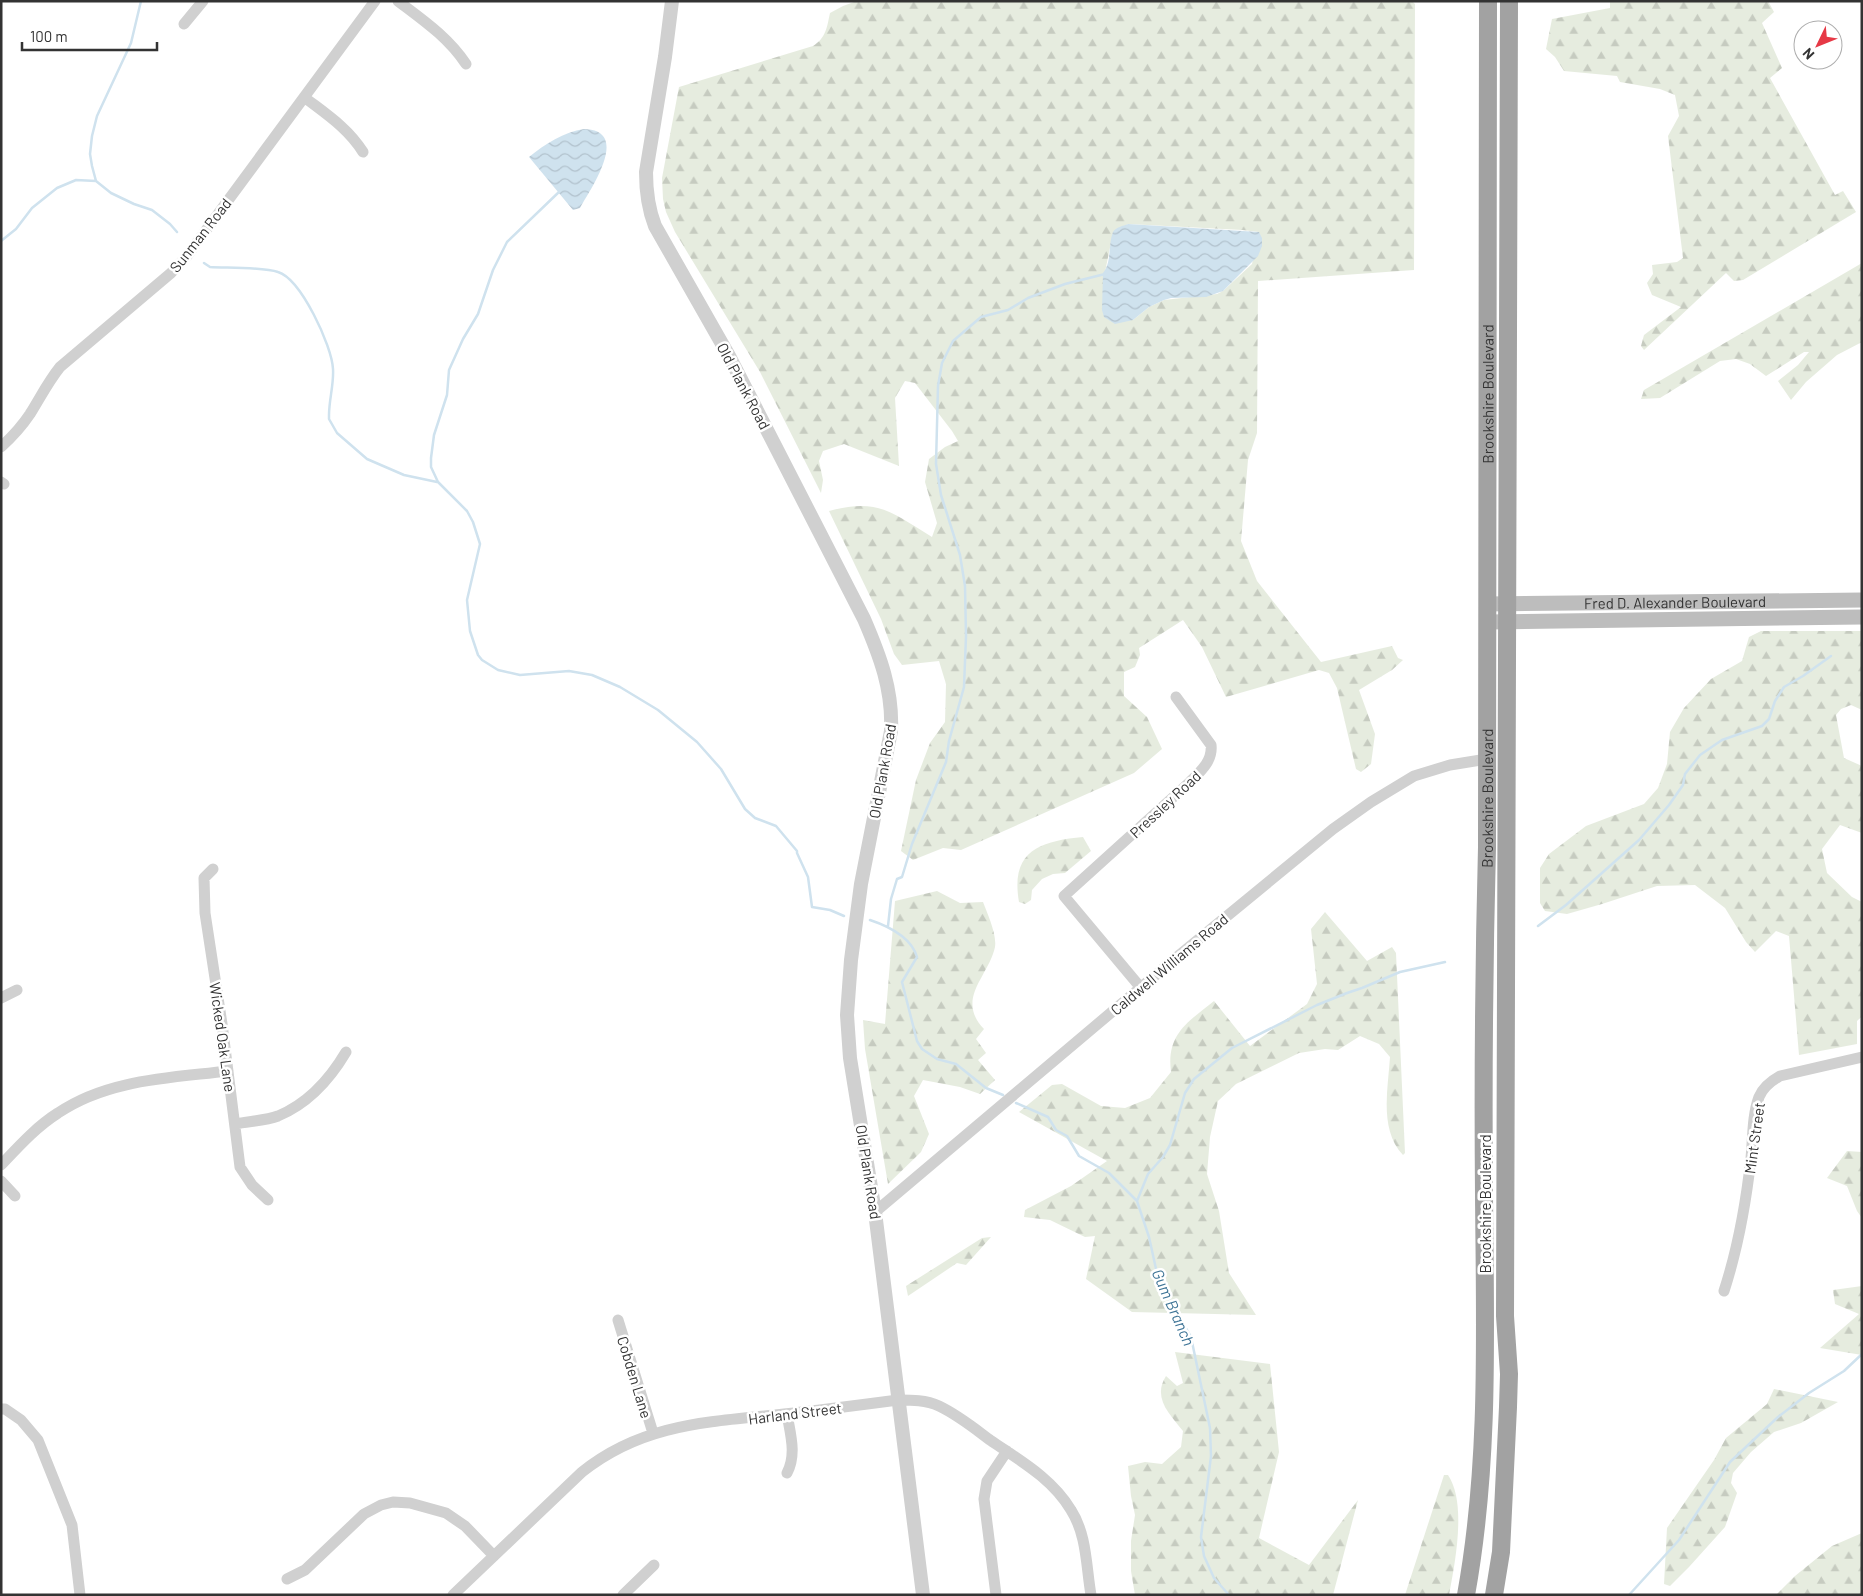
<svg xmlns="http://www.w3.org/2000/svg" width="1863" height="1596" font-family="Barlow,sans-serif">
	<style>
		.forest { fill: url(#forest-firs); fill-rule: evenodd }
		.water { fill: url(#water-waves) }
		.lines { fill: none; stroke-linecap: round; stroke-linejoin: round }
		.stream { stroke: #cfe2ee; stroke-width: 2.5 }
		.minor { stroke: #d0d0d0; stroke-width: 11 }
		.tertiary { stroke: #d0d0d0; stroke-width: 14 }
		.secondary { stroke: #bdbdbd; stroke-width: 15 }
		.trunk { stroke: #a2a2a2; stroke-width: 18 }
		.labels { text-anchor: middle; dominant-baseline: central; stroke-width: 5; stroke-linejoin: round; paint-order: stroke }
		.street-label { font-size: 15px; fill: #333; stroke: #fff }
		.water-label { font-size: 16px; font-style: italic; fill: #3f7597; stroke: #fff }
	</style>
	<defs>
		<pattern id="forest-firs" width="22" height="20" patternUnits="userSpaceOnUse" patternTransform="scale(1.25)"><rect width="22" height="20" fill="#e6ecdf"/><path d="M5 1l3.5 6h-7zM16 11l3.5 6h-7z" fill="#c6cbc0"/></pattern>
		<pattern id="water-waves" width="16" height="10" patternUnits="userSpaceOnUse" patternTransform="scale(1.25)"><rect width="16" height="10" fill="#cfe2ee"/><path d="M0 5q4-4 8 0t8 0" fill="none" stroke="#b2c2cd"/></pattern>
	</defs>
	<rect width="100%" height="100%" fill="#fff"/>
	<!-- forest -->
	<path class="forest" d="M 857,1 L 1412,1 L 1415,4 L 1414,270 L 1258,281 L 1257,433 L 1248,460 L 1241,541 L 1257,581 L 1321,662 L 1392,646 L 1398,658 L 1403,660 L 1392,670 L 1359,690 L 1375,734 L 1371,764 L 1361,772 L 1356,769 L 1337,688 L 1329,673 L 1319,670 L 1226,697 L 1202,647 L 1183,620 L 1139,648 L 1140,655 L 1135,667 L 1124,672 L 1124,696 L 1147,717 L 1162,749 L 1134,773 L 961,850 L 943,848 L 913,860 L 901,851 L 916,780 L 930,743 L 945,722 L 946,684 L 939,661 L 902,665 L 894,654 L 881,619 L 829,511 C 878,498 891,512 932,537 L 937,523 L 925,482 L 929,459 L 945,447 L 958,441 L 952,431 L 915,383 L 905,381 L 895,398 L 899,466 L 844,444 L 823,451 L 819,461 L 823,480 L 821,493 L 760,372 L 675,232 L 666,212 L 663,199 L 662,178 L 679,87 L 813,46 C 826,38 827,27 830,13 L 843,6 ZM 1128,224 L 1242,230 L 1259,232 L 1252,264 L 1223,291 L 1217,294 L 1164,300 L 1149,307 L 1133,320 L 1105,272 L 1113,233 Z
		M 1610,1 L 1768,1 L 1774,12 L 1762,23 L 1782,68 L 1770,78 L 1835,195 L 1843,191 L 1856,212 L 1743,280 L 1734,281 L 1726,273 L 1644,350 L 1641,346 L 1644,335 L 1681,307 L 1652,295 L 1647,283 L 1653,274 L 1652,265 L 1677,262 L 1683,258 L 1668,136 L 1679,116 L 1675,95 L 1660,89 L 1620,82 L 1617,76 L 1564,71 L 1555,57 L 1546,49 L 1552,19 L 1610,8 Z
		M 1862,263 L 1862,342 L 1837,355 L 1806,382 L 1791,400 L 1778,381 L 1798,365 L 1809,352 L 1804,352 L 1766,376 L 1750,364 L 1736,359 L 1720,361 L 1660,398 L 1641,399 L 1644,390 Z
		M 1761,631 L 1862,631 L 1862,710 L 1851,705 L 1841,709 L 1836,715 L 1844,758 L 1862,766 L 1862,833 L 1840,825 L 1822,849 L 1827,873 L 1852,897 L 1862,902 L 1862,1016 L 1857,1021 L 1857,1044 L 1799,1055 L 1789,936 L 1776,931 L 1755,952 L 1746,942 L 1725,908 L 1695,885 L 1657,886 L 1602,904 L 1567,914 L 1545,911 L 1540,903 L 1540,868 L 1549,854 L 1586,826 L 1644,804 L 1658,788 L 1667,764 L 1670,732 L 1684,708 L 1711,679 L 1742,661 L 1749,637 Z
		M 1083,837 L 1091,851 L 1065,873 L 1053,874 L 1042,879 L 1032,890 L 1031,900 L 1025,904 L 1019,902 C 1010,851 1040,841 1083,837 Z
		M 937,891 L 960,903 L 983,902 C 987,913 997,934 995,947 C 989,976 955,999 984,1029 L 976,1039 L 986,1053 L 978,1060 L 995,1080 L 980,1094 L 960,1087 L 923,1080 L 914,1096 L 929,1134 L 921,1152 L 888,1184 L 865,1049 L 863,1020 L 885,1024 L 895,901 Z
		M 1325,912 L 1367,961 L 1392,947 L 1396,953 L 1405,1153 L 1403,1155 C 1379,1130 1388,1089 1390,1057 L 1379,1044 L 1360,1036 L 1338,1050 L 1325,1049 L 1299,1053 L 1236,1084 L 1218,1101 L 1210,1137 L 1207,1174 L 1219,1211 L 1229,1273 L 1256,1315 L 1132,1312 L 1086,1279 L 1095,1236 L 1085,1237 L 1050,1220 L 1024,1217 L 1025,1210 L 1071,1186 L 1107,1161 L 1019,1112 L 1052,1085 L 1062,1084 L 1101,1106 L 1125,1108 L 1150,1098 L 1171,1072 C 1166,1034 1188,1022 1214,1001 L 1250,1046 L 1307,1004 L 1317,984 L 1311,929 Z
		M 1847,1151 L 1862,1152 L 1862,1218 L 1857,1211 L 1847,1186 L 1827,1178 Z
		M 991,1237 L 966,1265 L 957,1263 L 908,1296 L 906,1286 L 982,1238 Z
		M 1862,1286 L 1862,1355 L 1820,1348 L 1859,1314 L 1835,1304 L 1833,1290 Z
		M 1175,1352 L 1270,1364 L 1279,1452 L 1259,1538 L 1309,1565 L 1358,1500 L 1333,1595 L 1135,1595 L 1131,1571 L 1131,1541 L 1135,1515 L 1131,1496 L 1128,1466 L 1145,1462 L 1162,1464 L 1181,1447 L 1183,1431 C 1170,1414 1152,1398 1166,1376 L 1177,1386 L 1183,1383 Z
		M 1774,1389 L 1838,1402 L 1801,1423 L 1774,1432 L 1751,1452 L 1733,1473 L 1731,1483 L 1737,1493 L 1725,1527 L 1689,1567 L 1670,1586 L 1664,1584 L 1667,1528 L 1714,1460 L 1726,1438 L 1767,1404 Z
		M 1444,1475 L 1448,1475 C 1467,1503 1455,1563 1449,1595 L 1405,1595 Z
		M 1862,1533 L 1862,1595 L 1776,1595 L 1795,1576 L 1832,1546 Z"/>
	<!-- water -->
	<path class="water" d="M 584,129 C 632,130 590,190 580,208 L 573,210 L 529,157 C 545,144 564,132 584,129 Z
		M 1128,224 L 1259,232 L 1262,238 L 1262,246 L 1258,256 L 1223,291 L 1206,297 L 1171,298 L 1164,300 L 1149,307 L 1133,320 L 1115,324 L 1104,317 L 1102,310 L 1103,273 C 1112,262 1108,244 1113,232 C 1116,227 1123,226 1128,224 Z"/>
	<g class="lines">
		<!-- stream -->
		<path class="stream" d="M 141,1 L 131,43 L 97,116 L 92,136 L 90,154 L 92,166 L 96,181 L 111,193 L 134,204 L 152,210 L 170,224 L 177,232
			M 560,191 L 507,242 L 493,270 L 478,314 L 463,339 L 449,370 L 447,395 L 434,435 L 431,458 L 431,467 L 438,482 L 467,511 L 473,522 L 480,544 L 467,600 L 470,631 L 478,655 L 482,660 L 498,670 L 520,675 L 569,671 L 592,675 L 620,687 L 658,710 L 697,742 L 721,769 L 745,809 L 755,818 L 776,826 L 797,851 L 797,853 L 808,877 L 812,907 L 830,910 L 844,916
			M 1,241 L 16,229 L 32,208 L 57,188 L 76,180 L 96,181
			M 204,263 L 210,267 C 227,268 263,267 278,272 C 301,279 332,346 333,369 C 334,384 329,400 329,415 L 329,419 L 337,433 L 367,459 L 404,475 L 437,482
			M 870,920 C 888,926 911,937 917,957 L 902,982 L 917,1041 L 922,1049 L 937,1059 L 956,1064 L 986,1088 L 1003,1095
			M 888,926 L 891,899 L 897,879 L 902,877 L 912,844 L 946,762 L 949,741 L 964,687 L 966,636 L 965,586 L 960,555 L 941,495 L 936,464 L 938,386 L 942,363 L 953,341 L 981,317 L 1008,310 L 1028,298 L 1065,284 L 1105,274
			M 1538,926 L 1566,905 L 1639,840 L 1669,805 L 1683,785 L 1685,774 L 1700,755 L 1722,740 L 1762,726 L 1769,719 L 1775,701 L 1784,687 L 1803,676 L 1831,656
			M 1016,1103 L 1048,1117 L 1056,1130 L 1067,1136 L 1079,1156 L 1109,1173 L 1137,1201 L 1149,1237 L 1158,1278 L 1164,1291 L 1191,1337 L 1210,1428 L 1211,1456 L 1201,1537 L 1204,1556 L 1214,1578 L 1229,1595
			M 1137,1201 L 1148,1174 L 1163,1157 L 1170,1145 L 1185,1093 L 1194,1079 L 1232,1048 L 1317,1005 L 1347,993 L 1362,988 L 1400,972 L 1445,962
			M 1629,1595 L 1679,1540 L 1730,1462 L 1778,1417 L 1809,1393 L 1844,1371 L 1862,1354"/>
		<!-- minor -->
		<path class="minor" d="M 398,1 C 423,20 448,37 466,64
			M 184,24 L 203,1
			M 304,97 C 326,114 348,128 363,152
			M 1,447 C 12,437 22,426 30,414 C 40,398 48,382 60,367 L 171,273 L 187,256 L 375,1
			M 1,482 L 4,484
			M 213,869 L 204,878 L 205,913 L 222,1024 L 240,1167 L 252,1185 L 268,1200
			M 1141,988 L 1064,896 L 1190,782 C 1200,772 1213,761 1211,745 L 1176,697
			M 1,998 L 17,990
			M 235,1124 C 249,1121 265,1121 278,1116 C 307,1104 330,1079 346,1052
			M 1,1165 C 19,1146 36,1127 58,1113 C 108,1079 171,1078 228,1071
			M 1,1181 L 15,1196
			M 875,1212 L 1171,962 L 1333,829 L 1371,802 L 1414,776 L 1450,765 L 1487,759
			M 1724,1291 C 1738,1248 1746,1203 1751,1158 C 1753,1139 1752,1116 1759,1097 C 1763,1087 1771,1081 1780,1076 L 1862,1057
			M 618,1320 L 653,1433
			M 1,1409 L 5,1409 L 21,1420 L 38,1440 L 72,1525 L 80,1595
			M 787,1414 C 790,1433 797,1454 787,1473
			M 287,1579 L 305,1570 L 364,1514 L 381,1505 L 393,1502 L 410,1503 L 446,1513 L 465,1526 L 494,1556
			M 453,1595 L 582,1472 C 643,1423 709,1422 784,1414 C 822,1410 860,1405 898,1400 C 912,1400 926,1400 939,1406 C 958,1415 974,1428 990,1440 C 1019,1460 1052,1478 1071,1510 C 1087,1535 1086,1566 1091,1595
			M 623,1595 L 654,1565
			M 996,1595 L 984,1499 L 987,1481 L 1007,1451"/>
		<!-- tertiary -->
		<path class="tertiary" d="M 672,1 L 665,57 L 646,172 C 646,191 648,208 655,226 L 729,356 L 864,619 C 880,656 893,690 891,731 L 861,884 L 851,960 L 847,1015 L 850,1058 L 875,1212 L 923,1595"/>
		<!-- secondary -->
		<g class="secondary">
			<path id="s1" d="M 1487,604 L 1862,600"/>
			<path d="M 1487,622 L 1862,617"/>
		</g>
		<!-- trunk -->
		<g class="trunk">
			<path id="s2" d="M 1466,1595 C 1490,1463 1485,1329 1484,1195 C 1483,1079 1484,963 1487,847 L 1488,1"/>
			<path d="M 1494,1595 L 1501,1552 L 1508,1407 L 1509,1374 L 1505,1316 L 1509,1"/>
		</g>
	</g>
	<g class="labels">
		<!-- street labels -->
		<g class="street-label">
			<text transform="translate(200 235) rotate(-52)">Sunman Road</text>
			<text transform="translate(744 386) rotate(62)">Old Plank Road</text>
			<text stroke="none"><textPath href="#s2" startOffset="1202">Brookshire Boulevard</textPath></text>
			<text stroke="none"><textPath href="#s1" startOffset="188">Fred D. Alexander Boulevard</textPath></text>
			<text transform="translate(882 771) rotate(-80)">Old Plank Road</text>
			<text stroke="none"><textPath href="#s2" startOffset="798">Brookshire Boulevard</textPath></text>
			<text transform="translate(1165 804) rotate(-43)">Pressley Road</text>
			<text transform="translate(1169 964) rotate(-40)">Caldwell Williams Road</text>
			<text transform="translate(223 1037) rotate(82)">Wicked Oak Lane</text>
			<text transform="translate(1754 1138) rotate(-82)">Mint Street</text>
			<text transform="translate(869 1172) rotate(81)">Old Plank Road</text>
			<text transform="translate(1485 1204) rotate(-90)">Brookshire Boulevard</text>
			<text transform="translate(635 1377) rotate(73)">Cobden Lane</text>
			<text transform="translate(795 1413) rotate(-7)">Harland Street</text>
		</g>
		<!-- water labels -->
		<g class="water-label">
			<text transform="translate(1174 1307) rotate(66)">Gum Branch</text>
		</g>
	</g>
	<!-- border -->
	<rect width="1863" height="1596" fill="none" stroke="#333333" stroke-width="5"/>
	<!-- north arrow -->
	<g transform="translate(1818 45) rotate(227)"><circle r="24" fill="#ffffff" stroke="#adadad"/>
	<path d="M0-4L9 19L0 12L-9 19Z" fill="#e63946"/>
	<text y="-8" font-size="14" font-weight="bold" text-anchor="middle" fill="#333333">N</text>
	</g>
	<!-- scale -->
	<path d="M22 42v8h135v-8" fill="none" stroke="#333333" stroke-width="2.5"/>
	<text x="30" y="42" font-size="15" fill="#333333" stroke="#ffffff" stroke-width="4" paint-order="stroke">100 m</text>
</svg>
